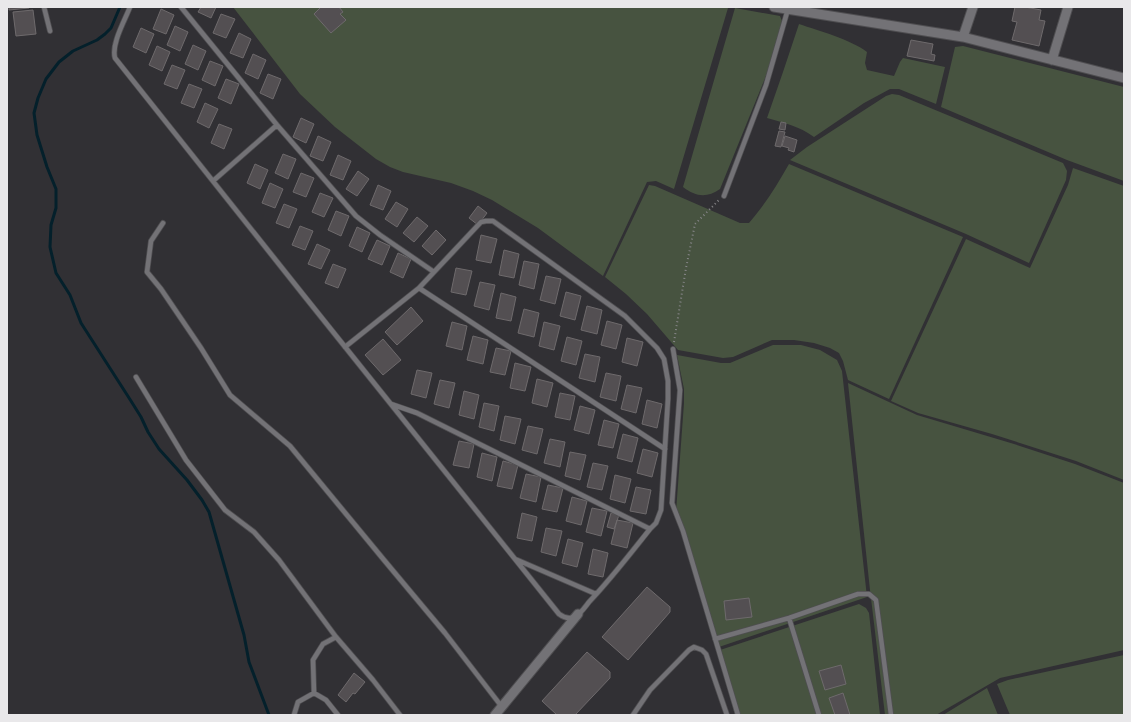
<svg xmlns="http://www.w3.org/2000/svg" width="1131" height="722" font-family="Signika,sans-serif">
	<style>
		.green { fill: #475340 }
		.lines { fill: none; stroke-linecap: round; stroke-linejoin: round }
		.stream { stroke: #04202b; stroke-width: 3 }
		.building { fill: #534f52; stroke: #6e6a6c }
		.service-casing { stroke: #4f4e51; stroke-width: 6 }
		.minor-casing { stroke: #4f4e51; stroke-width: 11 }
		.path { stroke: #88878a; stroke-width: 2; stroke-dasharray: 1 3; stroke-linecap: butt }
		.service { stroke: #737276; stroke-width: 4.5 }
		.minor { stroke: #737276; stroke-width: 9 }
	</style>
	<rect width="100%" height="100%" fill="#313034"/>
	<!-- green -->
	<path class="green" d="M 233,7 L 725,7 L 728,8 L 674,189 L 656,181 L 647,182 L 603,276 L 538,228 L 492,200 L 473,191 L 451,183 L 403,172 L 390,167 L 376,159 L 335,127 L 300,94 Z
		M 735,8 L 780,16 L 782,21 L 770,66 L 720,189 C 707,198 696,197 683,187 Z
		M 799,24 C 819,31 850,39 867,52 L 865,63 L 867,70 L 894,76 L 900,62 L 903,58 L 945,67 L 936,104 L 899,89 L 890,89 L 864,103 L 814,137 C 799,126 784,123 767,118 L 783,72 Z
		M 963,46 L 1124,87 L 1124,181 L 1067,160 L 941,107 L 955,47 Z
		M 892,94 L 899,95 L 1063,163 L 1067,171 L 1066,180 L 1029,263 L 966,234 L 790,160 L 807,147 L 886,96 Z
		M 789,164 L 963,237 L 889,399 L 848,380 L 843,361 L 839,353 L 830,348 L 814,343 L 794,340 L 772,340 L 733,357 L 723,358 L 678,350 L 647,314 L 626,294 L 605,277 L 649,185 L 655,186 L 740,223 L 749,223 C 765,205 777,185 789,164 Z
		M 1073,168 L 1124,186 L 1124,480 L 1076,461 L 992,434 L 918,413 L 891,401 L 966,239 L 1030,268 L 1068,185 Z
		M 773,345 L 801,345 L 820,350 L 837,360 L 842,371 L 867,597 L 716,648 L 676,512 L 684,403 L 684,389 L 677,355 L 721,363 L 730,363 Z
		M 848,383 L 917,415 L 1014,444 L 1075,464 L 1124,483 L 1124,650 L 1000,678 L 936,715 L 885,715 L 870,590 Z
		M 859,604 L 866,608 L 869,613 L 880,715 L 735,715 L 717,651 Z
		M 1124,655 L 1124,715 L 1010,715 L 997,684 L 1008,680 Z
		M 987,688 L 998,715 L 943,715 Z"/>
	<g class="lines">
		<!-- stream -->
		<path class="stream" d="M 120,7 L 111,28 L 105,34 L 97,40 L 73,51 L 59,62 L 46,79 L 38,98 L 34,113 L 37,135 L 47,167 L 56,189 L 56,208 L 51,225 L 50,247 L 56,273 L 70,295 L 81,323 L 131,401 L 141,417 L 148,432 L 159,449 L 187,480 L 202,500 L 209,512 L 244,635 L 249,662 L 269,715"/>
	</g>
	<!-- building -->
	<path class="building" d="M 9,7 L 29,7 L 29,8 L 9,10 Z
		M 201,7 L 216,7 L 211,18 L 198,12 Z
		M 321,7 L 339,7 L 343,12 L 340,14 L 346,20 L 331,33 L 314,14 Z
		M 1015,7 L 1025,7 L 1041,10 L 1039,20 L 1045,21 L 1039,46 L 1012,40 L 1017,22 L 1012,21 Z
		M 161,9 L 174,15 L 166,34 L 153,29 Z
		M 33,10 L 36,34 L 16,36 L 13,12 Z
		M 221,14 L 235,19 L 226,38 L 213,33 Z
		M 175,26 L 188,32 L 180,51 L 167,45 Z
		M 141,28 L 154,34 L 146,53 L 133,47 Z
		M 239,33 L 251,39 L 243,58 L 230,53 Z
		M 911,40 L 933,44 L 931,54 L 935,55 L 934,61 L 907,56 Z
		M 193,45 L 206,51 L 198,70 L 185,64 Z
		M 157,46 L 170,52 L 162,71 L 149,65 Z
		M 253,54 L 266,60 L 258,79 L 245,73 Z
		M 210,61 L 223,66 L 215,86 L 202,80 Z
		M 172,65 L 185,70 L 177,89 L 164,84 Z
		M 268,74 L 281,79 L 273,99 L 260,93 Z
		M 226,79 L 239,84 L 231,104 L 218,98 Z
		M 189,84 L 202,89 L 194,108 L 181,103 Z
		M 205,103 L 218,109 L 209,128 L 197,122 Z
		M 301,118 L 314,124 L 306,143 L 293,137 Z
		M 781,122 L 786,123 L 785,130 L 779,129 Z
		M 219,124 L 232,129 L 224,149 L 211,143 Z
		M 779,131 L 785,132 L 781,147 L 775,146 Z
		M 318,136 L 331,142 L 323,161 L 310,156 Z
		M 785,136 L 797,140 L 794,152 L 788,150 L 789,148 L 782,146 Z
		M 283,154 L 296,159 L 288,179 L 275,173 Z
		M 338,155 L 351,161 L 343,180 L 330,175 Z
		M 255,164 L 268,170 L 260,189 L 247,183 Z
		M 358,171 L 369,179 L 357,196 L 346,189 Z
		M 301,173 L 314,178 L 306,197 L 293,192 Z
		M 270,183 L 283,189 L 275,208 L 262,203 Z
		M 378,185 L 391,191 L 383,210 L 370,205 Z
		M 320,193 L 333,198 L 324,217 L 312,212 Z
		M 396,202 L 408,209 L 397,227 L 385,219 Z
		M 284,204 L 297,209 L 289,228 L 276,223 Z
		M 478,206 L 487,213 L 478,225 L 469,218 Z
		M 336,211 L 349,216 L 341,236 L 328,230 Z
		M 417,217 L 428,226 L 414,242 L 403,233 Z
		M 300,226 L 313,231 L 305,250 L 292,245 Z
		M 357,227 L 370,233 L 362,252 L 349,246 Z
		M 436,230 L 446,240 L 432,255 L 422,246 Z
		M 481,235 L 497,239 L 491,263 L 476,260 Z
		M 377,240 L 390,246 L 382,265 L 368,259 Z
		M 317,244 L 330,250 L 321,269 L 308,264 Z
		M 504,250 L 519,254 L 514,278 L 499,275 Z
		M 398,253 L 411,259 L 403,278 L 390,272 Z
		M 524,261 L 539,264 L 534,289 L 519,285 Z
		M 333,264 L 346,269 L 338,288 L 325,283 Z
		M 456,268 L 472,271 L 466,295 L 451,292 Z
		M 546,276 L 561,279 L 555,304 L 540,300 Z
		M 480,282 L 495,285 L 489,310 L 474,306 Z
		M 566,292 L 581,296 L 575,320 L 560,316 Z
		M 501,293 L 516,297 L 511,321 L 496,318 Z
		M 587,306 L 602,310 L 597,334 L 581,330 Z
		M 411,307 L 423,321 L 397,345 L 385,332 Z
		M 524,309 L 539,313 L 534,337 L 518,333 Z
		M 607,321 L 622,325 L 616,349 L 601,345 Z
		M 452,322 L 467,326 L 462,350 L 446,346 Z
		M 544,322 L 560,326 L 554,350 L 539,346 Z
		M 473,336 L 488,340 L 483,364 L 467,360 Z
		M 567,337 L 582,341 L 576,365 L 561,361 Z
		M 627,338 L 643,342 L 637,366 L 622,362 Z
		M 383,339 L 401,360 L 383,375 L 365,355 Z
		M 496,348 L 511,351 L 505,375 L 490,372 Z
		M 585,354 L 600,357 L 595,382 L 579,378 Z
		M 515,363 L 531,367 L 525,391 L 510,388 Z
		M 417,370 L 432,373 L 426,398 L 411,394 Z
		M 606,373 L 621,376 L 616,401 L 600,397 Z
		M 537,379 L 553,383 L 547,407 L 532,403 Z
		M 440,380 L 455,383 L 449,408 L 434,404 Z
		M 627,385 L 642,388 L 636,413 L 621,409 Z
		M 464,391 L 479,395 L 474,419 L 459,415 Z
		M 560,393 L 575,396 L 570,420 L 555,417 Z
		M 647,400 L 662,404 L 657,428 L 642,424 Z
		M 484,403 L 499,406 L 494,431 L 479,427 Z
		M 580,406 L 595,410 L 589,434 L 574,430 Z
		M 505,416 L 521,419 L 515,444 L 500,440 Z
		M 604,420 L 619,424 L 613,448 L 598,445 Z
		M 528,426 L 543,429 L 537,454 L 522,450 Z
		M 623,434 L 638,438 L 632,462 L 617,458 Z
		M 550,439 L 565,442 L 560,467 L 544,463 Z
		M 459,441 L 474,444 L 469,468 L 453,465 Z
		M 643,449 L 658,453 L 652,477 L 637,473 Z
		M 570,452 L 586,455 L 580,480 L 565,476 Z
		M 482,453 L 497,457 L 492,481 L 477,477 Z
		M 503,461 L 518,465 L 512,489 L 497,486 Z
		M 593,463 L 608,466 L 602,490 L 587,487 Z
		M 526,474 L 541,477 L 536,502 L 520,498 Z
		M 615,475 L 631,479 L 625,503 L 610,499 Z
		M 548,485 L 563,488 L 557,512 L 542,509 Z
		M 636,487 L 651,490 L 646,514 L 630,511 Z
		M 572,497 L 587,501 L 581,525 L 566,521 Z
		M 592,508 L 607,511 L 601,536 L 586,532 Z
		M 522,513 L 537,517 L 532,541 L 517,538 Z
		M 611,513 L 619,515 L 614,529 L 607,527 Z
		M 617,520 L 633,523 L 627,548 L 611,544 Z
		M 546,528 L 562,531 L 556,556 L 541,552 Z
		M 568,539 L 583,543 L 577,567 L 562,563 Z
		M 593,549 L 608,553 L 603,577 L 588,574 Z
		M 647,587 L 670,607 L 670,612 L 628,660 L 602,637 Z
		M 749,598 L 752,617 L 726,620 L 724,601 Z
		M 587,652 L 610,672 L 610,678 L 575,715 L 557,715 L 542,701 Z
		M 841,665 L 846,684 L 825,690 L 819,671 Z
		M 354,673 L 365,682 L 355,694 L 353,693 L 346,702 L 338,695 Z
		M 843,693 L 850,715 L 835,715 L 829,698 Z"/>
	<g class="lines">
		<defs>
			<path id="service" d="M 44,7 L 50,31
				M 130,7 C 125,20 111,44 115,58 C 262,244 411,429 559,614 C 563,617 569,619 574,617 C 580,615 585,607 589,602 C 611,579 630,554 650,529 L 656,523 L 661,510 L 668,399 L 668,381 L 664,359 L 657,348 L 625,316 L 493,221 L 486,221 L 481,222 L 419,288 L 345,347
				M 181,7 L 277,125 L 356,216 L 380,235 L 434,272
				M 213,181 L 277,125
				M 724,196 L 766,85 L 788,9
				M 163,223 L 151,241 L 147,272 L 161,289 L 201,348 L 230,395 L 290,446 L 384,560 L 445,633 L 502,707
				M 419,288 L 665,449
				M 673,349 L 680,390 L 672,503 L 683,531 L 738,715
				M 136,377 L 186,460 L 225,510 L 254,532 L 279,560 L 336,637 L 373,680 L 400,715
				M 391,404 L 417,413 L 650,529
				M 515,559 L 596,594
				M 789,618 L 819,715
				M 715,639 L 789,618 L 858,594 L 869,594 L 876,600 L 891,715
				M 314,693 L 313,660 L 323,644 L 336,637
				M 294,715 L 298,702 L 314,693 L 326,700 L 338,715
				M 633,715 L 650,690 L 689,650 L 694,647 L 702,650 L 706,654 L 727,715"/>
			<path id="minor" d="M 774,7 L 963,37 L 1124,78
				M 963,37 L 973,7
				M 1052,60 L 1068,7
				M 495,715 L 578,614"/>
		</defs>
		<!-- service casing -->
		<use href="#service" class="service-casing"/>
		<!-- minor casing -->
		<use href="#minor" class="minor-casing"/>
		<!-- path -->
		<path class="path" d="M 674,342 L 686,268 L 695,224 L 719,200"/>
		<!-- service -->
		<use href="#service" class="service"/>
		<!-- minor -->
		<use href="#minor" class="minor"/>
	</g>
	<!-- border -->
	<rect width="1131" height="722" fill="none" stroke="#e9e8ea" stroke-width="16"/>
</svg>
